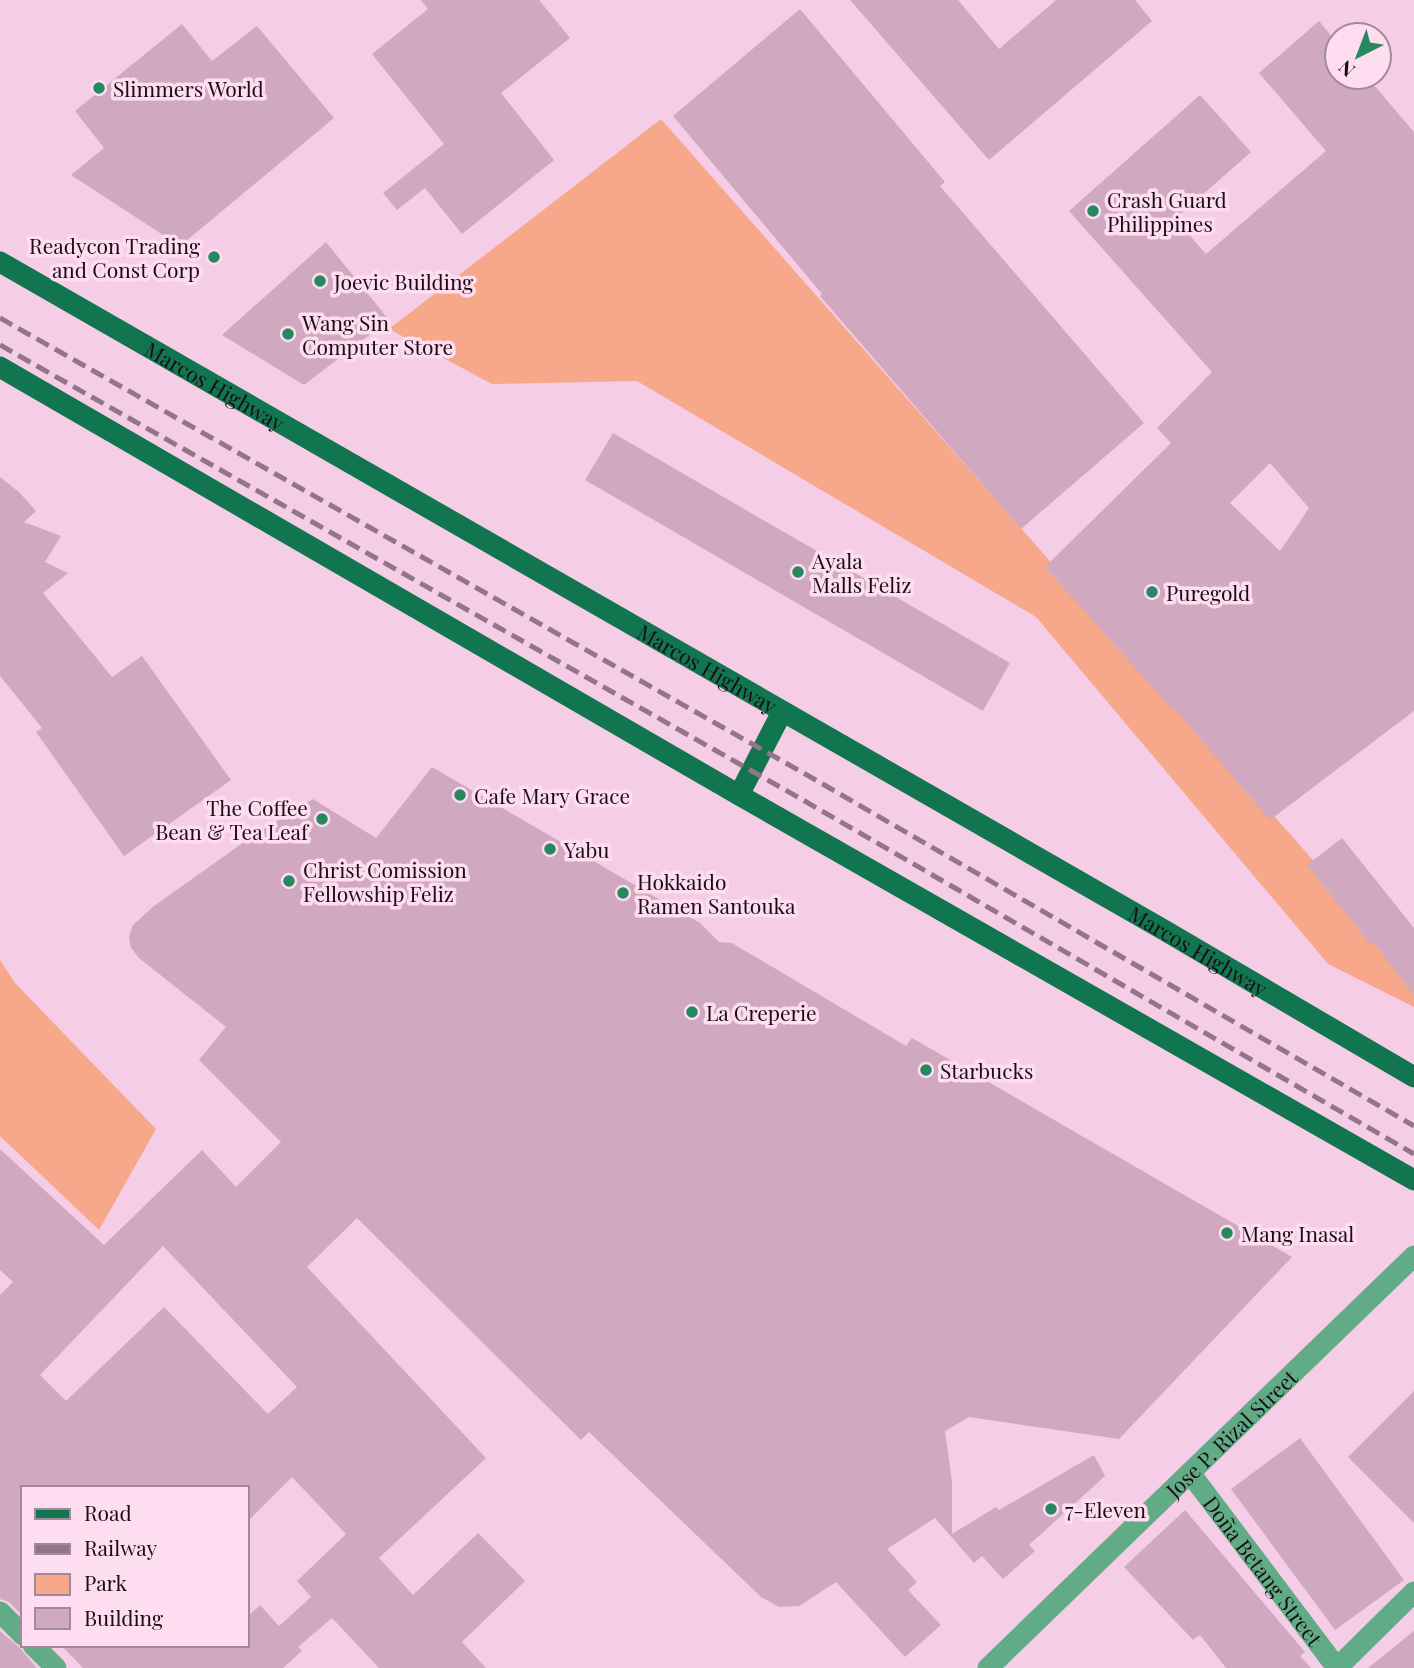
<svg xmlns="http://www.w3.org/2000/svg" width="1414" height="1668" font-family="'Playfair Display',serif">
	<style>
		.green { fill: #f7a88a }
		.building { fill: #d0a9c1; fill-rule: evenodd }
		.lines { fill: none; stroke-linecap: round; stroke-linejoin: round }
		.minor { stroke: #61ac87; stroke-width: 21 }
		.tertiary { stroke: #61ac87; stroke-width: 21 }
		.primary { stroke: #117650; stroke-width: 21 }
		.rail { stroke: #927687; stroke-width: 5; stroke-dasharray: 14 7; stroke-linecap: butt }
		.poi-dot { fill: #27875f; stroke: #feddf1; stroke-width: 2.5 }
		.labels { text-anchor: middle; dominant-baseline: central; stroke-width: 7; stroke-linejoin: round; paint-order: stroke }
		.poi-label { font-size: 21px; fill: #190c14; stroke: #feddf1; text-anchor: start }
		.street-label { font-size: 21px; fill: #190c14; stroke: #feddf1 }
	</style>
	<rect width="100%" height="100%" fill="#f6cde6"/>
	<!-- green -->
	<path class="green" d="M 661,119 L 1414,975 L 1414,1007 L 1328,964 L 1036,617 L 637,381 L 492,384 L 389,329 Z
		M 0,960 L 15,983 L 156,1129 L 99,1230 L 0,1136 Z"/>
	<!-- building -->
	<path class="building" d="M 421,0 L 539,0 L 570,38 L 501,93 L 554,160 L 462,234 L 425,188 L 397,210 L 383,193 L 444,144 L 372,54 L 428,9 Z
		M 850,0 L 958,0 L 999,49 L 1056,0 L 1135,0 L 1152,21 L 989,160 Z
		M 800,9 L 945,182 L 940,186 L 1144,423 L 1021,529 L 820,296 L 822,294 L 673,116 Z
		M 1319,21 L 1337,43 L 1337,77 L 1367,77 L 1414,132 L 1414,711 L 1270,820 L 1172,706 L 1171,708 L 1045,567 L 1171,443 L 1157,428 L 1212,372 L 1069,211 L 1200,95 L 1251,152 L 1175,219 L 1206,254 L 1326,151 L 1259,73 ZM 1270,463 L 1309,508 L 1280,551 L 1230,503 Z
		M 182,24 L 212,61 L 257,26 L 334,118 L 180,246 L 71,175 L 104,148 L 75,111 Z
		M 326,242 L 389,320 L 304,385 L 222,335 Z
		M 613,433 L 1010,663 L 983,711 L 585,480 Z
		M 0,477 L 19,492 L 36,511 L 24,522 L 61,536 L 45,562 L 68,573 L 43,593 L 112,677 L 142,656 L 231,780 L 124,856 L 36,732 L 42,728 L 0,676 Z
		M 432,767 L 700,923 L 719,942 L 732,943 L 906,1046 L 912,1038 L 1292,1257 L 1119,1439 L 969,1417 L 945,1431 L 952,1482 L 952,1534 L 996,1507 L 999,1510 L 1094,1455 L 1105,1476 L 1029,1545 L 1035,1551 L 1003,1579 L 982,1556 L 974,1563 L 935,1518 L 887,1549 L 917,1582 L 908,1590 L 941,1625 L 905,1657 L 836,1582 L 799,1606 L 779,1607 L 761,1597 L 589,1432 L 581,1440 L 357,1218 L 307,1267 L 486,1458 L 379,1558 L 413,1595 L 478,1533 L 494,1549 L 525,1581 L 462,1642 L 486,1668 L 379,1668 L 332,1618 L 298,1647 L 302,1651 L 283,1668 L 83,1668 L 61,1645 L 247,1645 L 247,1617 L 260,1605 L 279,1626 L 311,1597 L 297,1581 L 346,1534 L 292,1477 L 247,1522 L 247,1488 L 23,1488 L 23,1616 L 9,1602 L 0,1599 L 0,1295 L 13,1282 L 0,1270 L 0,1149 L 104,1245 L 202,1150 L 236,1187 L 281,1142 L 199,1060 L 226,1027 L 139,958 L 131,948 L 129,937 L 133,925 L 154,906 L 254,835 L 313,799 L 376,838 ZM 163,1246 L 297,1387 L 268,1414 L 164,1307 L 66,1401 L 40,1375 Z
		M 1342,838 L 1414,928 L 1414,995 L 1374,943 L 1371,945 L 1307,865 Z
		M 1414,1391 L 1414,1523 L 1348,1457 Z
		M 1300,1438 L 1404,1580 L 1335,1630 L 1231,1489 Z
		M 1185,1510 L 1305,1652 L 1300,1656 L 1311,1668 L 1226,1668 L 1200,1635 L 1193,1640 L 1124,1567 Z
		M 0,1631 L 20,1648 L 37,1668 L 0,1668 Z
		M 1414,1631 L 1414,1668 L 1368,1668 Z"/>
	<g class="lines">
		<!-- minor -->
		<g class="minor">
			<path id="s1" d="M 1190,1473 L 1337,1668"/>
			<path d="M 1337,1668 L 1414,1592"/>
		</g>
		<!-- tertiary -->
		<g class="tertiary">
			<path d="M 0,1612 L 23,1635"/>
			<path d="M 33,1645 L 56,1668"/>
			<path id="s2" d="M 988,1668 L 1414,1256"/>
		</g>
		<!-- primary -->
		<g class="primary">
			<path id="s3" d="M 0,262 L 1164,930 L 1414,1077"/>
			<path d="M 0,367 L 739,795 L 1414,1180"/>
			<path d="M 739,795 L 782,712"/>
		</g>
		<!-- rail -->
		<path class="rail" d="M 0,318 L 814,779 L 1414,1126
			M 0,345 L 803,800 L 1414,1154"/>
	</g>
	<!-- markers -->
	<g class="poi-dot">
		<circle cx="99" cy="88" r="7"/>
		<circle cx="1093" cy="211" r="7"/>
		<circle cx="214" cy="257" r="7"/>
		<circle cx="320" cy="281" r="7"/>
		<circle cx="288" cy="334" r="7"/>
		<circle cx="798" cy="572" r="7"/>
		<circle cx="1152" cy="592" r="7"/>
		<circle cx="460" cy="795" r="7"/>
		<circle cx="322" cy="819" r="7"/>
		<circle cx="550" cy="849" r="7"/>
		<circle cx="289" cy="881" r="7"/>
		<circle cx="623" cy="893" r="7"/>
		<circle cx="692" cy="1012" r="7"/>
		<circle cx="926" cy="1070" r="7"/>
		<circle cx="1227" cy="1233" r="7"/>
		<circle cx="1051" cy="1509" r="7"/>
	</g>
	<g class="labels">
		<!-- poi labels -->
		<g class="poi-label">
			<text x="113" y="88">Slimmers World</text>
			<text x="1107" y="199">Crash Guard<tspan x="1107" dy="24">Philippines</tspan></text>
			<text x="200" y="245" text-anchor="end">Readycon Trading<tspan x="200" dy="24">and Const Corp</tspan></text>
			<text x="334" y="281">Joevic Building</text>
			<text x="302" y="322">Wang Sin<tspan x="302" dy="24">Computer Store</tspan></text>
			<text x="812" y="560">Ayala<tspan x="812" dy="24">Malls Feliz</tspan></text>
			<text x="1166" y="592">Puregold</text>
			<text x="474" y="795">Cafe Mary Grace</text>
			<text x="308" y="807" text-anchor="end">The Coffee<tspan x="308" dy="24">Bean &amp; Tea Leaf</tspan></text>
			<text x="564" y="849">Yabu</text>
			<text x="303" y="869">Christ Comission<tspan x="303" dy="24">Fellowship Feliz</tspan></text>
			<text x="637" y="881">Hokkaido<tspan x="637" dy="24">Ramen Santouka</tspan></text>
			<text x="706" y="1012">La Creperie</text>
			<text x="940" y="1070">Starbucks</text>
			<text x="1241" y="1233">Mang Inasal</text>
			<text x="1065" y="1509">7-Eleven</text>
		</g>
		<!-- street labels -->
		<g class="street-label">
			<text stroke="none"><textPath href="#s3" startOffset="248">Marcos Highway</textPath></text>
			<text stroke="none"><textPath href="#s3" startOffset="816">Marcos Highway</textPath></text>
			<text stroke="none"><textPath href="#s3" startOffset="1382">Marcos Highway</textPath></text>
			<text stroke="none"><textPath href="#s2" startOffset="338">Jose P. Rizal Street</textPath></text>
			<text stroke="none"><textPath href="#s1" startOffset="122">Doña Betang Street</textPath></text>
		</g>
	</g>
	<!-- legend -->
	<rect x="21" y="1486" width="228" height="161" fill="#feddf1" stroke="#a28999" stroke-width="2"/>
	<rect x="35" y="1509" width="35" height="10" fill="#117650" stroke="#a28999" stroke-width="2"/>
	<text x="84" y="1521" font-size="21" fill="#190c14">Road</text>
	<rect x="35" y="1544" width="35" height="10" fill="#927687" stroke="#a28999" stroke-width="2"/>
	<text x="84" y="1556" font-size="21" fill="#190c14">Railway</text>
	<rect x="35" y="1574" width="35" height="21" fill="#f7a88a" stroke="#a28999" stroke-width="2"/>
	<text x="84" y="1591" font-size="21" fill="#190c14">Park</text>
	<rect x="35" y="1608" width="35" height="21" fill="#d0a9c1" stroke="#a28999" stroke-width="2"/>
	<text x="84" y="1626" font-size="21" fill="#190c14">Building</text>
	<!-- north arrow -->
	<g transform="translate(1358 56) rotate(222)"><circle r="33" fill="#feddf1" stroke="#a28999" stroke-width="2"/>
	<path d="M0-5L12 26L0 18L-12 26Z" fill="#27875f"/>
	<text y="-10" font-size="19" font-weight="bold" text-anchor="middle" fill="#190c14">N</text>
	</g>
</svg>
